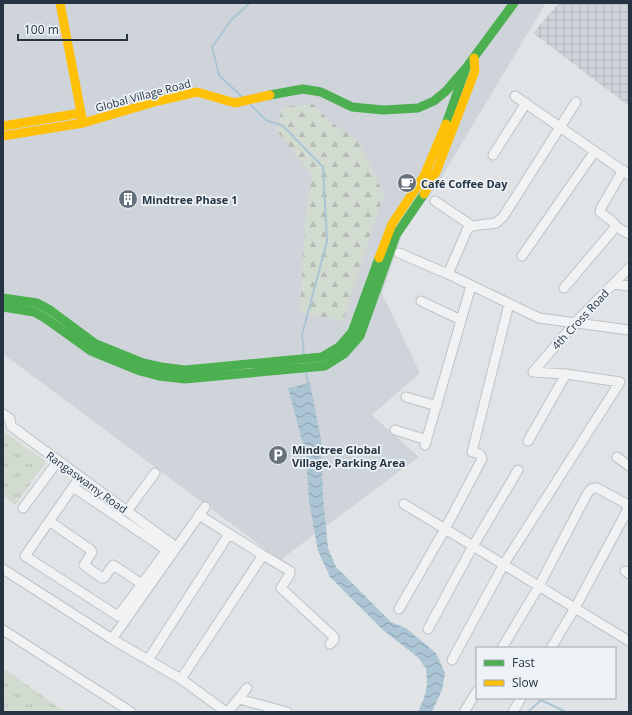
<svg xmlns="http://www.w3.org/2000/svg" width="632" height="715" font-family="'Open Sans',sans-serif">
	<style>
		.built { fill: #ced4da }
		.industrial { fill: url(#industrial-grid) }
		.grass { fill: url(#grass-tufts) }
		.forest { fill: url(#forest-firs) }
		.water { fill: url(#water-waves) }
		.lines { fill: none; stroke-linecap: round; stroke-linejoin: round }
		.stream { stroke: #acc5d4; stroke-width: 2 }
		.street-casing { stroke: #bfc2c4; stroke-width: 11 }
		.street { stroke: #f0f2f3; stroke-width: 9 }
		.fast { stroke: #4caf50; stroke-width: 9 }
		.slow { stroke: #ffc107; stroke-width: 9 }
		.labels { text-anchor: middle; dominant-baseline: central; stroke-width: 3.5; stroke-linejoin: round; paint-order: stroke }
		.street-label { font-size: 11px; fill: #253342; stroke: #edf2f6 }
		.poi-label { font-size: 11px; font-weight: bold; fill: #253342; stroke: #edf2f6; text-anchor: start }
	</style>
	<defs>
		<pattern id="industrial-grid" width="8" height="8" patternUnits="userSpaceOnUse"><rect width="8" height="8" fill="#ced4da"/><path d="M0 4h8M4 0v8" fill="none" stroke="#b1b6bc"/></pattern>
		<pattern id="grass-tufts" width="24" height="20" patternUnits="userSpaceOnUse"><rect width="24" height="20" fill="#d2dbd0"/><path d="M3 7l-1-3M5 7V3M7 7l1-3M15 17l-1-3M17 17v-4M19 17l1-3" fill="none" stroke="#b4bcb4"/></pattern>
		<pattern id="forest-firs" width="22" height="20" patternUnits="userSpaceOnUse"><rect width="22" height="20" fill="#d2dbd0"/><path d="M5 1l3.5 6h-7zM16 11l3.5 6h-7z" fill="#b4bcb4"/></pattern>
		<pattern id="water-waves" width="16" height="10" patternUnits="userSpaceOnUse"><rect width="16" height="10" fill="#acc5d4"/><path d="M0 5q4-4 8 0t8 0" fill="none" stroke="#8ca1ae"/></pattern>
	</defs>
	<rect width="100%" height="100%" fill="#e1e4e6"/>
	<!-- built -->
	<path class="built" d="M 3,3 L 546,3 L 435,188 L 403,232 L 382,293 L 420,373 L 372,415 L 419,457 L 280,560 L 3,354 Z"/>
	<!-- industrial -->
	<path class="industrial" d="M 559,3 L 629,3 L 629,106 L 533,33 Z"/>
	<!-- grass -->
	<path class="grass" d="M 3,431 L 46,462 L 15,505 L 3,496 Z
		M 3,668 L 65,712 L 3,712 Z"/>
	<!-- forest -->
	<path class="forest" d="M 313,104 L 331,122 L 358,141 L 384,194 L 343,321 L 300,312 L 305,223 L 312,175 L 277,131 L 282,107 Z"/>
	<!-- water -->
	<path class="water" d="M 310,383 L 321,439 L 323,498 L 328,548 L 336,567 L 391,622 L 406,628 L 436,653 L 445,673 L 442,690 L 432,712 L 418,712 C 427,692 429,686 425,663 L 383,630 L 330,577 L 318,551 L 309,501 L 306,455 L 288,388 Z"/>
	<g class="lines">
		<!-- stream -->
		<path class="stream" d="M 242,97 L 219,75 L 212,47 L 232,19 L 250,3
			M 250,104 L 266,120 L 283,126 L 323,167 L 327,241 L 302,335 L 304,354
			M 306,372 L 308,385
			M 419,657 L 428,670
			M 528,712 L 541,700 L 566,712"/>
		<defs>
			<path id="street" d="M 515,96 L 629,175
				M 493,155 L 526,103
				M 435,201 L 472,226
				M 615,226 L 629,234
				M 399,253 L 448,274 L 539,318 L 629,330
				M 522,256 L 595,151
				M 448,274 L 467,230 L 472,226 L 496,223 L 503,217 L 576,102
				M 613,284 L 629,286
				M 564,288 L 613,230 L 615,226 L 614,223 L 600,212 L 601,208 L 623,170
				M 421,301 L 461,320
				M 533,372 L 574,324 L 629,268
				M 406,397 L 437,406
				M 3,414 L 10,419 L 11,426 L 176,547
				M 395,430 L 427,440
				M 528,441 L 566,374
				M 425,445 L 471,286
				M 617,457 L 629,466
				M 73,487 L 165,549 L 164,554 L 142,584 L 146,587
				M 404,504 L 629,641
				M 23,508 L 58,461
				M 127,511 L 155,473
				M 49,521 L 91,550 L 92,552 L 84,565 L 102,578 L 104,578 L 113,565 L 142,584 L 118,616 L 25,556 L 80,477
				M 263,555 L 290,571 L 290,574 L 281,588 L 334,637 L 334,640 L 330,644
				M 3,569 L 112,639 L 181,679 L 226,712
				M 625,571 L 629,574
				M 399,609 L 445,529 L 482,459 L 480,454 L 472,452 L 509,304
				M 428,629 L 473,546 L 518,470
				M 3,630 L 131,712
				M 112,639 L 205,507
				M 502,648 L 539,586 L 586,496 C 589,491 591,487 597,488 L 625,503 L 628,509 L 575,608 L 551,648
				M 148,660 L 229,534
				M 452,660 L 504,564 L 620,382 L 566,374 L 533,372
				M 181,679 L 263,555 L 199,515
				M 239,699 L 287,712
				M 228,712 L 247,688
				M 464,712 L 477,691
				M 513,712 L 521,698"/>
		</defs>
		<!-- street casing -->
		<use href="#street" class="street-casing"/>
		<!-- street -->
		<use href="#street" class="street"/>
		<!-- fast -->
		<path class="fast" d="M 270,95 L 303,89 L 321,92 L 352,107 L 383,110 L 418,108 L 434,101 L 446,91 L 466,68 L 514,3
			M 446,124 L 466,68
			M 3,298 L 37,303 L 50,310 L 96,344 L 143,363 L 161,367 L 185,370 L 322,357 L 339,347 L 352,332 L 379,258
			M 3,307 L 34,312 L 45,318 L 91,351 L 140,371 L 159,376 L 185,379 L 325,366 L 344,354 L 360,336 L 396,235 L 424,194"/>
		<!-- slow -->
		<path class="slow" d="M 60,3 L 83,123
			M 3,126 L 81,113
			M 3,136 L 83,123 L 158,101 L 197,92 L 235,103 L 270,95
			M 424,194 L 437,170 L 475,71 L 474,58
			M 379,258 L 392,224 L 424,176 L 446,124"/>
	</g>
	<!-- icons -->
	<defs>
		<symbol id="cafe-disc" viewBox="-11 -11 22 22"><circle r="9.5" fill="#67717b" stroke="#edf2f6"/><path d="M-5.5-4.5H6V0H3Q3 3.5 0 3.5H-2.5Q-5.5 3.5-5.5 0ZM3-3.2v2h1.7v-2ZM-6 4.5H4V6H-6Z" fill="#fff"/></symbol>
		<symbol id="building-disc" viewBox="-11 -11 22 22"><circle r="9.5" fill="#67717b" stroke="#edf2f6"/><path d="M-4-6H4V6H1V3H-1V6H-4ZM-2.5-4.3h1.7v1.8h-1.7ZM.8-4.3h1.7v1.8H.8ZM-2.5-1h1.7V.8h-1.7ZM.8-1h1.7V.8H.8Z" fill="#fff"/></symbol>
		<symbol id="parking-disc" viewBox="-11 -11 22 22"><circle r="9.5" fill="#67717b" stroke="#edf2f6"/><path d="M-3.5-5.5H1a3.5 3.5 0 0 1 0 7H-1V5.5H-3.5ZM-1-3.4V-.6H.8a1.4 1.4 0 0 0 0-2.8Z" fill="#fff"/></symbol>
	</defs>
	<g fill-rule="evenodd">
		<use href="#cafe-disc" x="396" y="172" width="22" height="22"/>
		<use href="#building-disc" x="117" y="188" width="22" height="22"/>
		<use href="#parking-disc" x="267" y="444" width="22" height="22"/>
	</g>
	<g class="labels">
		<!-- street labels -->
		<g class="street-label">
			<text transform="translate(143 95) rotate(-15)">Global Village Road</text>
			<text transform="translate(580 319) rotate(-47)">4th Cross Road</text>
			<text transform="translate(87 482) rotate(36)">Rangaswamy Road</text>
		</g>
		<!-- poi labels -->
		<g class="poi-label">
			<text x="421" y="183">Café Coffee Day</text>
			<text x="142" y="199">Mindtree Phase 1</text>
			<text x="292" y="449">Mindtree Global<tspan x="292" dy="13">Village, Parking Area</tspan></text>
		</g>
	</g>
	<!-- border -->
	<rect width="632" height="715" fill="none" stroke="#253342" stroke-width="8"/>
	<!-- legend -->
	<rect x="476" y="647" width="140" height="52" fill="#edf2f6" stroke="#9da6ae"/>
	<rect x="484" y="660" width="20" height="6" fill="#4caf50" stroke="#9da6ae"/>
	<text x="512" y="667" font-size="12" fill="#253342">Fast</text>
	<rect x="484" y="680" width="20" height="6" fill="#ffc107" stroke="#9da6ae"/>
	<text x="512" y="687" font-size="12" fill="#253342">Slow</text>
	<!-- scale -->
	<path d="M18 34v6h109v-6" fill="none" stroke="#253342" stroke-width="2"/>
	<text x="24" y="34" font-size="12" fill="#253342" stroke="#edf2f6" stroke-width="3" paint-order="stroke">100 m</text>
</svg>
